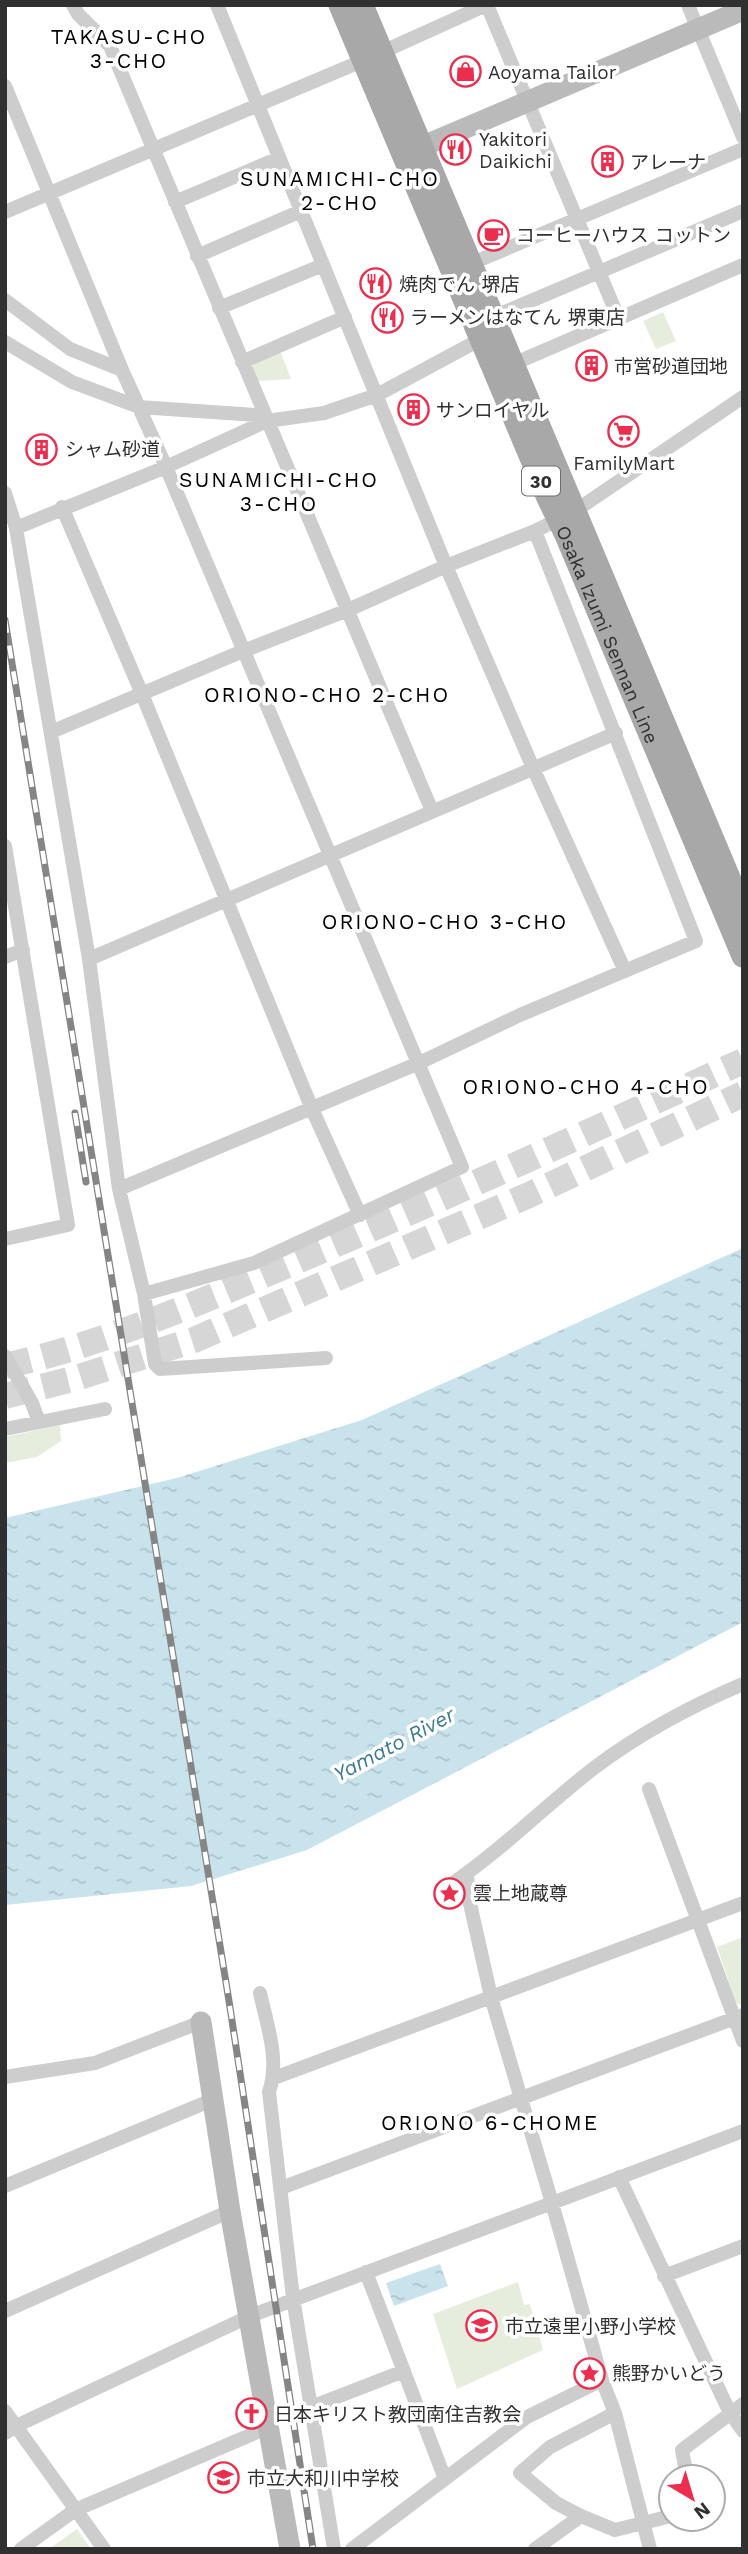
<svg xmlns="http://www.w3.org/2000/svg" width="748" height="2554" font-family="'Work Sans','Noto Sans JP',sans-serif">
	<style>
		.park { fill: #e7eddd }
		.water { fill: url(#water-ripples) }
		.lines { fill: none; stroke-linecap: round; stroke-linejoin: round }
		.highway-tunnel { stroke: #d6d6d6; stroke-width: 26; stroke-dasharray: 26 13; stroke-linecap: butt }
		.street { stroke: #cdcdcd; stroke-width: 14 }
		.secondary { stroke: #bababa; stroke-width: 21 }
		.primary { stroke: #a8a8a8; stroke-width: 23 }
		.rail-casing { stroke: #858585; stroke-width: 7 }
		.rail { stroke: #fff; stroke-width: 4.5; stroke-dasharray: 13; stroke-linecap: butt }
		.labels { text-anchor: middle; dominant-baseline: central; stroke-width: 7; stroke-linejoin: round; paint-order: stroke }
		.shield { fill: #fff; stroke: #6e6e6e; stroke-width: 2 }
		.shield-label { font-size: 18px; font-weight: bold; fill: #303030 }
		.poi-label { font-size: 19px; fill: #303030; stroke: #fff; text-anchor: start }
		.street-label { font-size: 19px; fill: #303030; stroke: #fff }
		.neighbourhood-label { font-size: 21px; letter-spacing: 2px; fill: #000; stroke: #fff }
		.water-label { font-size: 21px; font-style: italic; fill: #3a7a95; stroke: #fff }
	</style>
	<defs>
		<pattern id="water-ripples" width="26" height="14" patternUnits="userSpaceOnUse" patternTransform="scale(1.75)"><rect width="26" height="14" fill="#c9e3ed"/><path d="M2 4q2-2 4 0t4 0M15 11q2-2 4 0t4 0" fill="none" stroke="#adc3cc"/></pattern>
	</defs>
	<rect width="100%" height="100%" fill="#fff"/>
	<!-- park -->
	<path class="park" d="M 663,312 L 676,341 L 656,349 L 643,321 Z
		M 280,351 L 291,379 L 258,381 L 251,369 L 254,362 Z
		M 60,1425 L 61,1441 L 37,1457 L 5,1463 L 5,1437 Z
		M 743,1937 L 743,2006 L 736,2003 L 717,1947 Z
		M 518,2282 L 524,2305 L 530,2304 L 543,2350 L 457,2389 L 433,2314 Z
		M 77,2529 L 91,2549 L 49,2549 Z"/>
	<!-- water -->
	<path class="water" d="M 743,1248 L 743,1622 L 307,1850 L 191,1886 L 5,1905 L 5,1518 L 177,1478 L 362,1420 Z
		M 440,2264 L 448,2286 L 394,2306 L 386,2283 Z"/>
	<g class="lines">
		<!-- highway-tunnel -->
		<path class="highway-tunnel" d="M 5,1366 C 104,1344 206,1300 299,1260 C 448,1197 595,1129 743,1061
			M 5,1396 L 73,1379 L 194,1340 L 529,1195 L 743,1094"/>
		<!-- street -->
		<path class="street" d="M 73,5 L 78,14 L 110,46 L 432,811
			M 217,5 L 446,566 L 533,768 L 625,971
			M 487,5 L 618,317
			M 688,5 L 743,137
			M 382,52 L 486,5
			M 5,86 L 122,370 L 166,467 L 462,1167 L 254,1263 L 144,1294
			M 175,202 L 279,158
			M 5,212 L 362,61
			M 197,256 L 301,211
			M 470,264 L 743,149
			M 5,300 L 70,349 L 122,370
			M 219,308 L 323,265
			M 493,317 L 743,211
			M 5,342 L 72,382 L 139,407 L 256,415 L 267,421
			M 242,362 L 345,317
			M 513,364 L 743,265
			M 5,493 L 16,528 L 89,959 L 119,1189 L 144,1294 L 155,1364 L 160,1369 L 326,1358
			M 62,507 L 142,694 L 312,1109 L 360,1215
			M 16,528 L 166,467 L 267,421 L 324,413 L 377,395 L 481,339
			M 51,732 L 243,651 L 348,610 L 446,566 L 535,531 L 575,511 L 743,397
			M 5,846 L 68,1225 L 5,1239
			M 5,957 L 23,950
			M 89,959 L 616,733
			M 119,1189 L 419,1063 L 520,1015 L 696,941 L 535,531
			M 5,1356 L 32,1403 L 39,1422
			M 5,1429 L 105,1409
			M 649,1789 L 743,2041
			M 453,1883 C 503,1849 546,1805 594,1768 C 639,1734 691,1706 743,1684
			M 260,1993 C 267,2025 280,2060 269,2092 L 293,2298 L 334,2549
			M 5,2077 L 95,2063 L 201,2022
			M 274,2078 L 743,1903
			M 619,2177 L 730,2413 L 743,2431
			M 5,2186 L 212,2100
			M 281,2188 L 743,2015
			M 366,2272 L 445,2479
			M 664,2276 L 743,2246
			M 5,2311 L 230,2211
			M 311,2407 L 404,2371
			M 5,2411 L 104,2549
			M 5,2433 L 16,2426 L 250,2316 L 552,2203 L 491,1997 L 469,1899 L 467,1873
			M 687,2477 L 682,2450 L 743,2404
			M 581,2516 L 556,2503 L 520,2473 L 550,2447 L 615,2413
			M 21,2549 L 75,2510 L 269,2427
			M 352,2549 L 527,2417 L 602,2380
			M 535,2549 L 581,2516 L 615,2530 L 671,2516
			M 650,2549 L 615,2413 L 602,2380 L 552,2203 L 743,2131"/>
		<!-- secondary -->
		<path class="secondary" d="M 407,153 L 743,10
			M 201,2022 L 230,2211 L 290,2549"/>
		<!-- primary -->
		<g class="primary">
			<path id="s1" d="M 340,5 L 548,498 L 566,535 L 743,956"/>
			<path d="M 362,5 L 743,911"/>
		</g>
		<defs>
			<path id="rail" d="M 5,620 L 229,2001 L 313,2549
				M 75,1113 L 86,1182"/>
		</defs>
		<!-- rail casing -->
		<use href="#rail" class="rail-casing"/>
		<!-- rail -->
		<use href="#rail" class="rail"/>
	</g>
	<!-- icons -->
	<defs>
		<symbol id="shop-ring" viewBox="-11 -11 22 22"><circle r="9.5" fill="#fff" stroke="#eb2d4e" stroke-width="1.5"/><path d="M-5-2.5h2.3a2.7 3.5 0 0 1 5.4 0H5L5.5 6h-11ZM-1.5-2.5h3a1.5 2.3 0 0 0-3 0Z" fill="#eb2d4e"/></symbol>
		<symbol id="restaurant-ring" viewBox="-11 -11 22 22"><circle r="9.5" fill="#fff" stroke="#eb2d4e" stroke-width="1.5"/><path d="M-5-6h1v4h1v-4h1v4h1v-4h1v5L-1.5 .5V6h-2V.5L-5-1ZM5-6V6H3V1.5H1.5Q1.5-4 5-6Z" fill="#eb2d4e"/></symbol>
		<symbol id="building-ring" viewBox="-11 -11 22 22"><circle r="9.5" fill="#fff" stroke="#eb2d4e" stroke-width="1.5"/><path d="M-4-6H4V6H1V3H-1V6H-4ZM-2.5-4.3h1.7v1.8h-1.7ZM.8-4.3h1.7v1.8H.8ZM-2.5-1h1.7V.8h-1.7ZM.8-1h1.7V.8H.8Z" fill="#eb2d4e"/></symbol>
		<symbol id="cafe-ring" viewBox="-11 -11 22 22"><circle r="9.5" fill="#fff" stroke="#eb2d4e" stroke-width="1.5"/><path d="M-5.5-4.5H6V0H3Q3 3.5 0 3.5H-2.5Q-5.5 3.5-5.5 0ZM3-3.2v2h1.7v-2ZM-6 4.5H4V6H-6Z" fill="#eb2d4e"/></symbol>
		<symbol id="supermarket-ring" viewBox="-11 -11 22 22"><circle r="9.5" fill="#fff" stroke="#eb2d4e" stroke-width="1.5"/><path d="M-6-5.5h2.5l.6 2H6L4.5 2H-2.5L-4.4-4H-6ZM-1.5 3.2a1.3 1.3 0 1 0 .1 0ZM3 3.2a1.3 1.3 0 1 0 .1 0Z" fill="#eb2d4e"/></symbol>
		<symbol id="sight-ring" viewBox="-11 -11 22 22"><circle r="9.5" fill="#fff" stroke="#eb2d4e" stroke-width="1.5"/><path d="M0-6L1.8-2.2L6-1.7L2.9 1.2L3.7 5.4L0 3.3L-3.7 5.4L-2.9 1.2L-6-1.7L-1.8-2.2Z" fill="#eb2d4e"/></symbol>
		<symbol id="school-ring" viewBox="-11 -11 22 22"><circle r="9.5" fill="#fff" stroke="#eb2d4e" stroke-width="1.5"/><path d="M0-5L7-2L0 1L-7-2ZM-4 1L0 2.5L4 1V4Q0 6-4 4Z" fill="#eb2d4e"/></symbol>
		<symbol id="church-ring" viewBox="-11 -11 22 22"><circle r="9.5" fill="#fff" stroke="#eb2d4e" stroke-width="1.5"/><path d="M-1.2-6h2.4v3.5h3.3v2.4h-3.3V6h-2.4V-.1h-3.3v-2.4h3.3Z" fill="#eb2d4e"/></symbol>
	</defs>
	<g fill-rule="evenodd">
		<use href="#shop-ring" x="448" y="54" width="35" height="35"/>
		<use href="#restaurant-ring" x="438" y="132" width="35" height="35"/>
		<use href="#building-ring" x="590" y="144" width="35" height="35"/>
		<use href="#cafe-ring" x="476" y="218" width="35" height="35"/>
		<use href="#restaurant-ring" x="358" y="266" width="35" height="35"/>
		<use href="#restaurant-ring" x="370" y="300" width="35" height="35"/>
		<use href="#building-ring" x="574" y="348" width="35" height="35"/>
		<use href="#building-ring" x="396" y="392" width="35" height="35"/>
		<use href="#supermarket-ring" x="606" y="414" width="35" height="35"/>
		<use href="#building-ring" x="24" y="432" width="35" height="35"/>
		<use href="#sight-ring" x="432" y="1876" width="35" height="35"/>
		<use href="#school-ring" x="464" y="2308" width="35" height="35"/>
		<use href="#sight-ring" x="572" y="2356" width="35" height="35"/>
		<use href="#church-ring" x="234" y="2396" width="35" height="35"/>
		<use href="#school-ring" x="206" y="2460" width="35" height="35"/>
	</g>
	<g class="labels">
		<!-- shield labels -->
		<rect class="shield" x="522" y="466.5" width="38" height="29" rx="5"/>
		<g class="shield-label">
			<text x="541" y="481">30</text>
		</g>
		<!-- poi labels -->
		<g class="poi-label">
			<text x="488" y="72">Aoyama Tailor</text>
			<text x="479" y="139">Yakitori<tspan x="479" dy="22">Daikichi</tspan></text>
			<text x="630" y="162">アレーナ</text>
			<text x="516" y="235">コーヒーハウス コットン</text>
			<text x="399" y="284">焼肉でん 堺店</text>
			<text x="410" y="317">ラーメンはなてん 堺東店</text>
			<text x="614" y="366">市営砂道団地</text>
			<text x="436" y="410">サンロイヤル</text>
			<text x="65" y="449">シャム砂道</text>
			<text x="624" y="463" text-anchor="middle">FamilyMart</text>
			<text x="473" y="1893">雲上地蔵尊</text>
			<text x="505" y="2326">市立遠里小野小学校</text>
			<text x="612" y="2373">熊野かいどう</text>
			<text x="274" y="2414">日本キリスト教団南住吉教会</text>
			<text x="247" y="2478">市立大和川中学校</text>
		</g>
		<!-- street labels -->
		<g class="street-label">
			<text stroke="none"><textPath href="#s1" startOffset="684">Osaka Izumi Sennan Line</textPath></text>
		</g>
		<!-- neighbourhood labels -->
		<g class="neighbourhood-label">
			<text x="129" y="36">TAKASU-CHO<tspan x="129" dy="24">3-CHO</tspan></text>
			<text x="340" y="178">SUNAMICHI-CHO<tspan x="340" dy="24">2-CHO</tspan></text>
			<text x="279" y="479">SUNAMICHI-CHO<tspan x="279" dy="24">3-CHO</tspan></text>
			<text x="327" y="694">ORIONO-CHO 2-CHO</text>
			<text x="445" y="921">ORIONO-CHO 3-CHO</text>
			<text x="586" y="1086">ORIONO-CHO 4-CHO</text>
			<text x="490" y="2122">ORIONO 6-CHOME</text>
		</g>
		<!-- water labels -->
		<g class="water-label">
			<text transform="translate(394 1744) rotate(-28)">Yamato River</text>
		</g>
	</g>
	<!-- border -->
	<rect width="748" height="2554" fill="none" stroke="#303030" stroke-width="14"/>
	<!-- north arrow -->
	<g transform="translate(692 2498) rotate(142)"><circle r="33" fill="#ffffff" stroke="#acacac" stroke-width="2"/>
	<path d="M0-5L12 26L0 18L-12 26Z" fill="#eb2d4e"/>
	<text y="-10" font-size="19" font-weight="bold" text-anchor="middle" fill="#303030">N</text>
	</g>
</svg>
